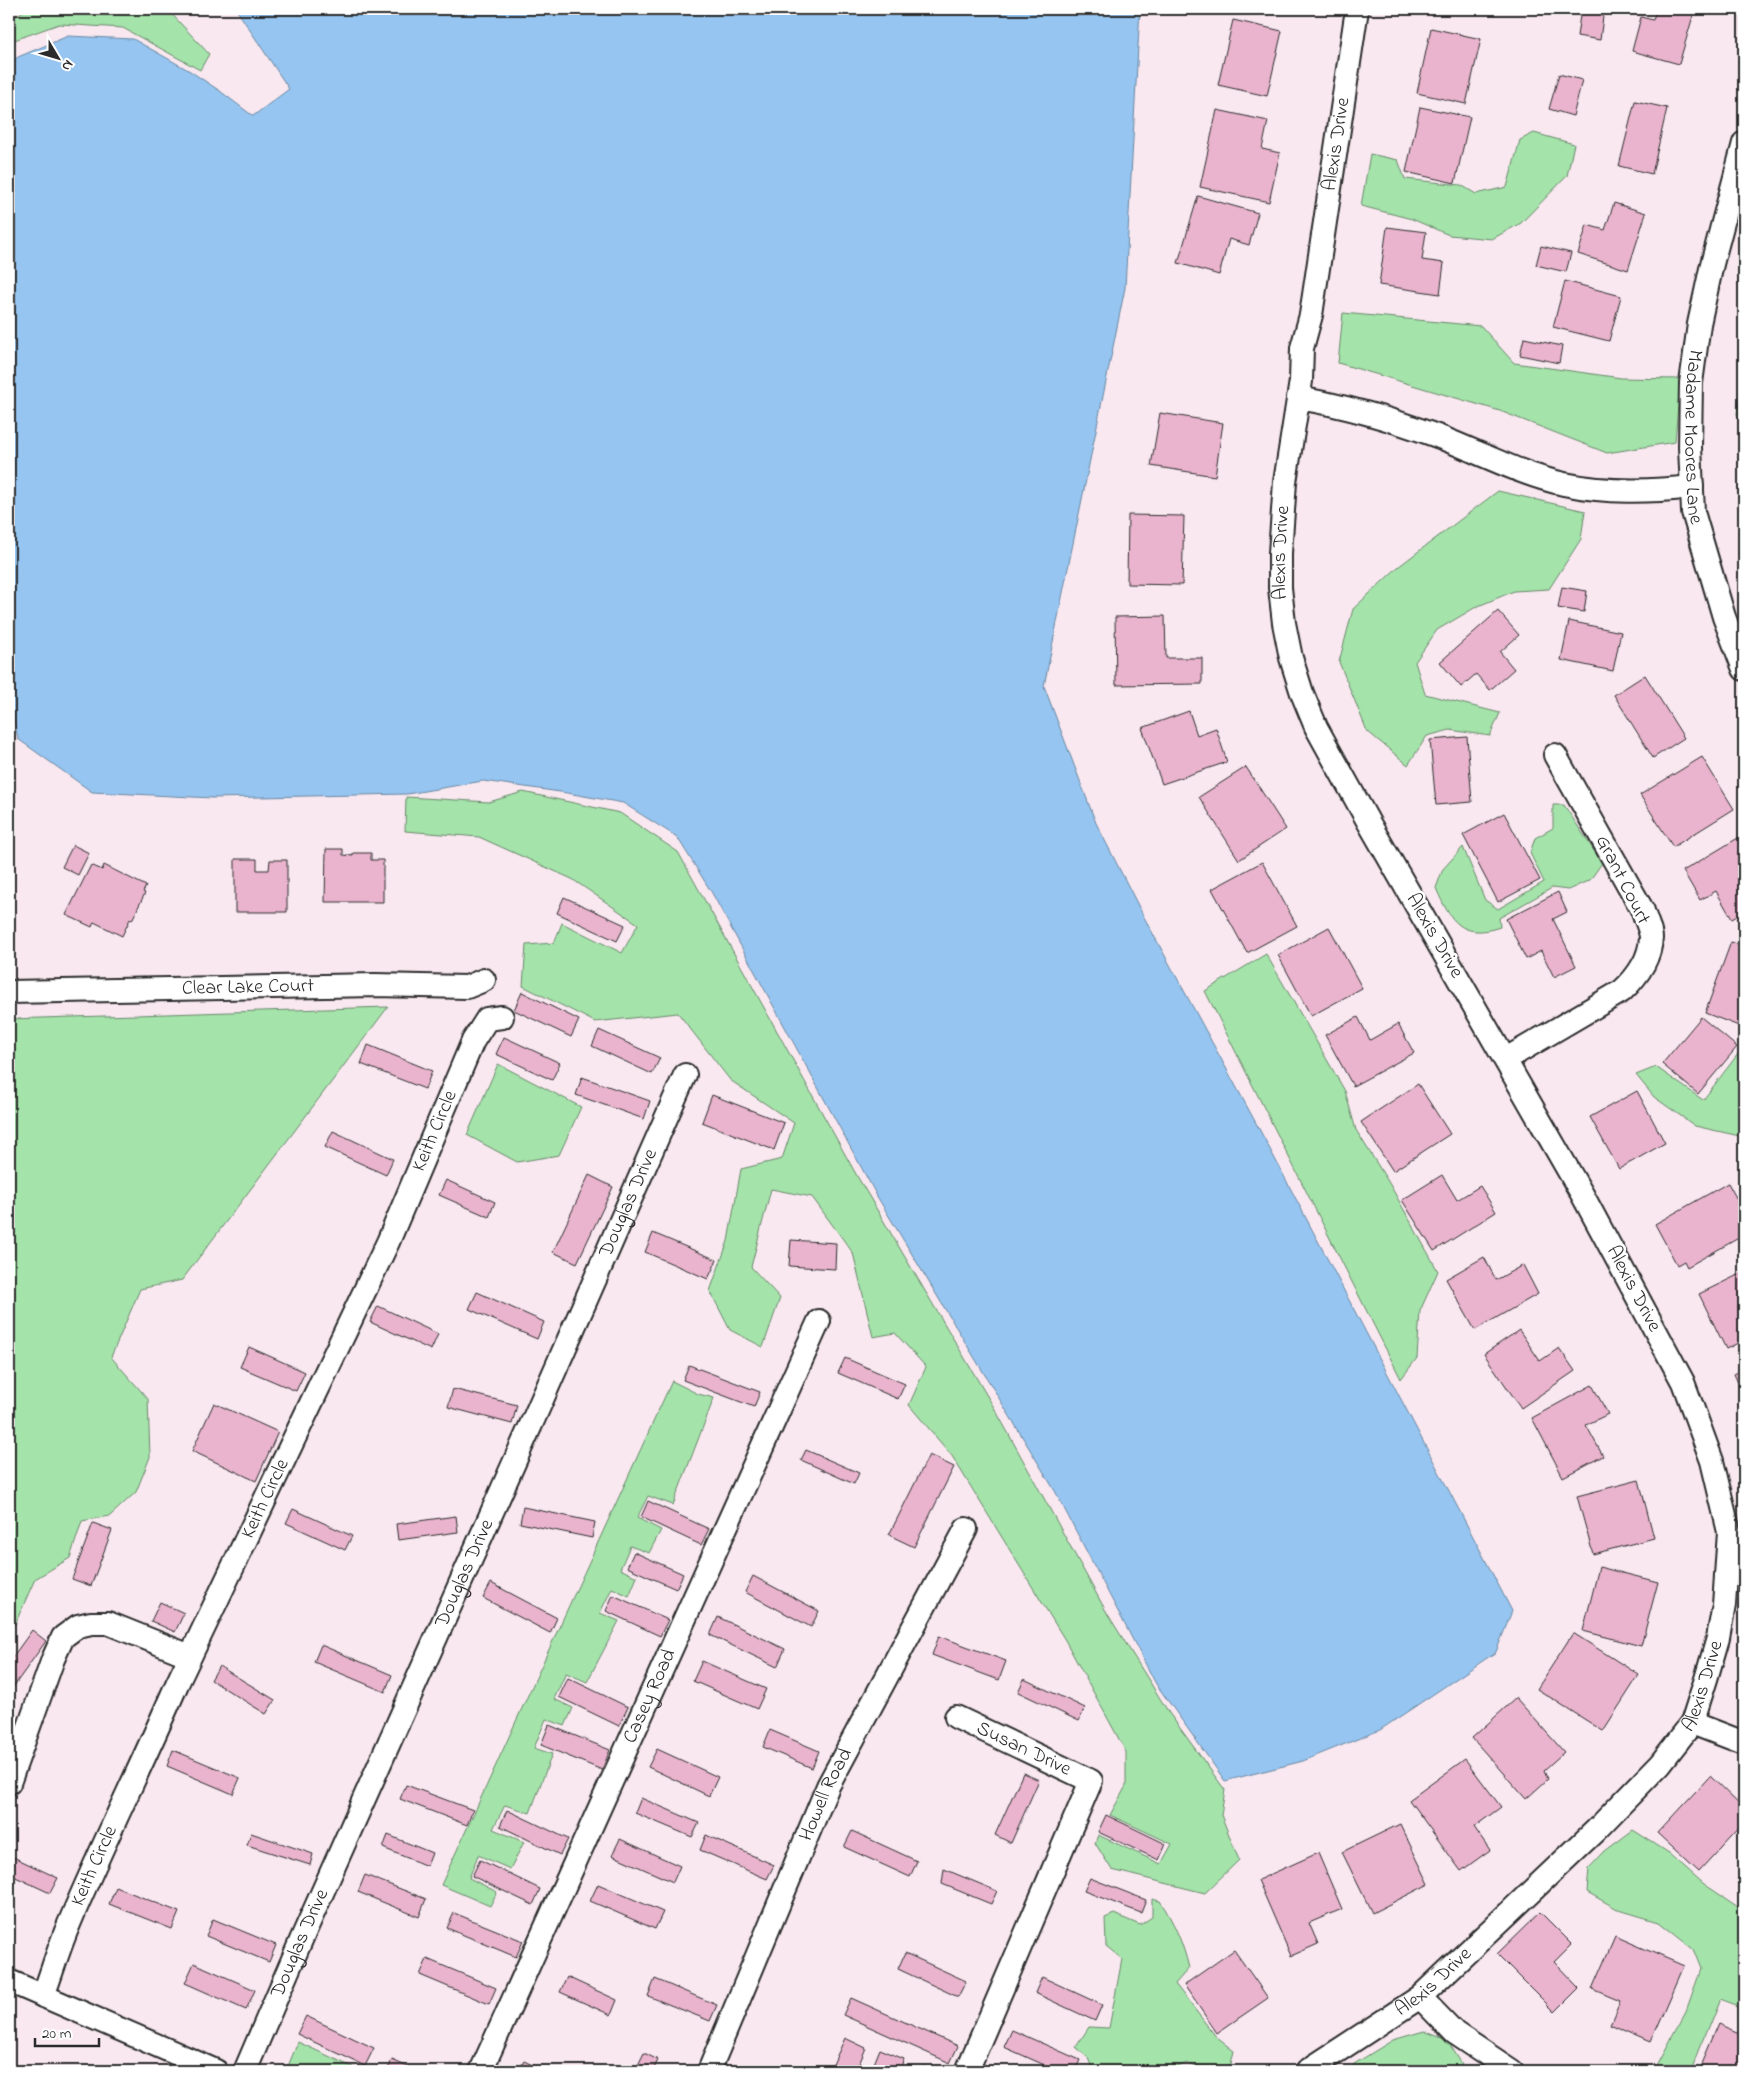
<svg xmlns="http://www.w3.org/2000/svg" width="1753" height="2080" font-family="'Indie Flower',sans-serif">
	<style>
		.green { fill: #a4e3aa; stroke: #68876a }
		.water { fill: #95c5f0; stroke: #6b87a1 }
		.building { fill: #eab4ce; stroke: #2b2b2b }
		.lines { fill: none; stroke-linecap: round; stroke-linejoin: round }
		.minor-casing { stroke: #2b2b2b; stroke-width: 26 }
		.minor { stroke: #fff; stroke-width: 22 }
		.labels { text-anchor: middle; dominant-baseline: central; stroke-width: 5; stroke-linejoin: round; paint-order: stroke }
		.street-label { font-size: 20px; fill: #2b2b2b; stroke: #fff }
	</style>
	<rect width="100%" height="100%" fill="#f9e8f0"/>
	<filter id="ink" filterUnits="userSpaceOnUse"><feTurbulence type="fractalNoise" baseFrequency=".02" numOctaves="2"/><feDisplacementMap in="SourceGraphic" scale="10" xChannelSelector="R" yChannelSelector="G"/><feConvolveMatrix kernelMatrix="1 2 1 2 8 2 1 2 1" color-interpolation-filters="sRGB"/></filter>
	<g filter="url(#ink)">
		<!-- green -->
		<path class="green" d="M 26,9 L 167,9 L 209,54 L 200,70 L 123,28 L 59,24 L 9,42 L 9,21 Z
			M 1534,133 L 1574,144 L 1567,176 L 1521,223 L 1492,239 L 1449,235 L 1412,219 L 1361,206 L 1370,154 L 1398,160 L 1405,179 L 1461,185 L 1476,194 L 1507,187 L 1520,140 Z
			M 1343,313 L 1481,326 L 1514,363 L 1621,378 L 1680,379 L 1675,442 L 1607,453 L 1500,411 L 1338,363 Z
			M 1744,370 L 1744,434 L 1737,414 Z
			M 1498,491 L 1585,511 L 1581,539 L 1549,589 L 1514,591 L 1476,607 L 1437,630 L 1415,662 L 1425,694 L 1500,713 L 1490,736 L 1450,730 L 1427,736 L 1408,765 L 1367,731 L 1339,662 L 1353,609 L 1398,567 Z
			M 523,792 L 620,813 L 678,852 L 857,1176 L 996,1411 L 1107,1613 L 1169,1713 L 1225,1790 L 1221,1815 L 1239,1860 L 1205,1893 L 1112,1870 L 1095,1843 L 1098,1835 L 1161,1864 L 1172,1844 L 1110,1815 L 1126,1786 L 1126,1752 L 1065,1640 L 952,1456 L 909,1405 L 926,1367 L 895,1333 L 873,1337 L 853,1253 L 812,1197 L 771,1189 L 751,1267 L 780,1298 L 763,1347 L 730,1330 L 710,1291 L 728,1241 L 741,1169 L 782,1159 L 794,1123 L 730,1080 L 678,1013 L 595,1022 L 523,986 L 526,945 L 554,943 L 562,923 L 622,953 L 638,924 L 572,879 L 479,837 L 405,831 L 406,797 L 489,802 Z
			M 1553,805 L 1564,805 L 1602,863 L 1590,880 L 1568,890 L 1552,888 L 1499,918 L 1500,927 C 1462,940 1450,921 1436,888 L 1443,869 L 1463,847 L 1485,900 L 1498,909 L 1544,882 L 1530,853 L 1535,838 L 1553,828 Z
			M 1266,954 L 1345,1091 L 1356,1130 L 1389,1183 L 1438,1271 L 1420,1311 L 1417,1358 L 1401,1379 L 1205,991 Z
			M 388,1007 L 182,1280 L 140,1289 L 111,1357 L 148,1399 L 150,1457 L 136,1492 L 110,1516 L 82,1521 L 70,1558 L 35,1579 L 15,1624 L 9,1634 L 9,1019 Z
			M 1744,1046 L 1744,1137 L 1695,1126 L 1654,1097 L 1636,1075 L 1656,1067 L 1703,1100 Z
			M 498,1064 L 581,1107 L 559,1155 L 517,1162 L 467,1135 Z
			M 672,1381 L 698,1394 L 714,1398 L 673,1505 L 648,1496 L 637,1518 L 661,1530 L 649,1553 L 630,1546 L 620,1569 L 637,1577 L 629,1596 L 612,1588 L 600,1613 L 619,1621 L 587,1682 L 566,1673 L 554,1699 L 573,1708 L 565,1726 L 546,1719 L 534,1748 L 552,1754 L 530,1813 L 505,1805 L 493,1829 L 524,1842 L 510,1869 L 478,1855 L 469,1878 L 497,1892 L 490,1906 L 441,1885 Z
			M 1633,1830 L 1669,1853 L 1704,1884 L 1744,1911 L 1744,2012 L 1738,2006 L 1719,1999 L 1690,2071 L 1654,2071 L 1686,2011 L 1701,1969 L 1693,1949 L 1659,1922 L 1619,1910 L 1587,1892 L 1589,1868 L 1605,1851 Z
			M 1152,1899 L 1160,1901 C 1174,1922 1183,1943 1189,1968 L 1175,1984 L 1217,2038 L 1234,2051 L 1231,2064 C 1211,2075 1206,2071 1187,2063 L 1168,2071 L 1093,2071 L 1088,2058 L 1076,2047 L 1089,2027 L 1109,2028 L 1122,1959 L 1106,1946 L 1105,1918 L 1114,1914 L 1140,1925 L 1152,1917 Z
			M 1424,2031 L 1447,2040 L 1462,2064 L 1457,2071 L 1349,2071 L 1354,2064 L 1393,2040 Z
			M 298,2042 L 361,2071 L 286,2071 Z"/>
		<!-- water -->
		<path class="water" d="M 236,9 L 1140,9 L 1125,288 L 1044,686 L 1096,823 L 1145,919 L 1263,1136 L 1512,1611 L 1496,1652 L 1380,1730 L 1303,1761 L 1225,1781 L 1156,1684 L 1055,1491 L 878,1198 L 712,893 L 677,837 L 623,803 L 567,793 L 483,781 L 407,794 L 212,798 L 92,792 L 18,739 L 9,696 L 9,64 L 18,57 L 68,36 L 133,39 L 190,71 L 220,91 L 253,116 L 289,89 Z"/>
		<!-- building -->
		<path class="building" d="M 1581,9 L 1604,9 L 1600,40 L 1577,36 Z
			M 1656,9 L 1695,9 L 1679,64 L 1632,51 L 1641,17 L 1653,20 Z
			M 1233,20 L 1282,31 L 1267,96 L 1218,85 Z
			M 1431,28 L 1481,39 L 1466,104 L 1417,93 Z
			M 1559,74 L 1582,80 L 1573,116 L 1549,109 Z
			M 1635,101 L 1667,108 L 1652,174 L 1619,166 Z
			M 1420,107 L 1470,117 L 1455,183 L 1406,172 Z
			M 1217,110 L 1268,121 L 1262,149 L 1280,153 L 1269,202 L 1200,187 Z
			M 1198,196 L 1258,213 L 1249,245 L 1229,239 L 1219,275 L 1178,263 Z
			M 1614,203 L 1646,213 L 1628,270 L 1578,254 L 1587,225 L 1605,230 Z
			M 1387,227 L 1426,232 L 1422,260 L 1444,263 L 1440,294 L 1379,285 Z
			M 1541,246 L 1571,253 L 1566,272 L 1536,265 Z
			M 1565,281 L 1621,296 L 1609,341 L 1553,327 Z
			M 1524,338 L 1562,346 L 1559,363 L 1520,355 Z
			M 1160,413 L 1223,423 L 1215,476 L 1151,466 Z
			M 1128,515 L 1184,516 L 1182,585 L 1127,584 Z
			M 1562,587 L 1587,591 L 1584,612 L 1558,608 Z
			M 1498,611 L 1519,635 L 1500,652 L 1514,669 L 1490,690 L 1476,674 L 1461,687 L 1440,662 Z
			M 1165,616 L 1166,658 L 1202,658 L 1202,684 L 1116,685 L 1115,617 Z
			M 1569,621 L 1621,632 L 1613,671 L 1561,660 Z
			M 1645,675 L 1684,738 L 1653,758 L 1614,695 Z
			M 1189,711 L 1197,735 L 1216,728 L 1227,762 L 1162,784 L 1142,728 Z
			M 1467,737 L 1472,802 L 1436,805 L 1430,740 Z
			M 1702,757 L 1734,809 L 1673,847 L 1640,795 Z
			M 1246,767 L 1286,829 L 1239,860 L 1199,797 Z
			M 1504,813 L 1540,880 L 1498,902 L 1463,835 Z
			M 1743,835 L 1744,912 L 1732,919 L 1716,891 L 1700,900 L 1683,871 Z
			M 73,845 L 89,853 L 78,875 L 62,867 Z
			M 326,849 L 343,849 L 343,855 L 353,856 L 353,853 L 371,853 L 371,860 L 383,860 L 383,902 L 325,902 Z
			M 235,859 L 257,859 L 257,870 L 269,870 L 270,860 L 287,860 L 287,912 L 235,912 Z
			M 1262,862 L 1297,926 L 1247,953 L 1212,889 Z
			M 91,865 L 102,870 L 104,865 L 146,886 L 143,892 L 145,893 L 132,920 L 130,919 L 122,936 L 94,922 L 92,927 L 66,915 Z
			M 1558,892 L 1567,912 L 1553,919 L 1576,966 L 1554,977 L 1541,951 L 1526,959 L 1506,919 Z
			M 564,897 L 625,925 L 617,941 L 557,913 Z
			M 1329,927 L 1362,988 L 1311,1016 L 1278,955 Z
			M 1731,942 L 1744,946 L 1744,1028 L 1705,1013 Z
			M 522,992 L 579,1020 L 571,1037 L 514,1010 Z
			M 1358,1017 L 1370,1040 L 1398,1024 L 1414,1053 L 1353,1086 L 1325,1035 Z
			M 1701,1017 L 1737,1047 L 1698,1094 L 1662,1064 Z
			M 599,1030 L 660,1058 L 652,1074 L 592,1046 Z
			M 504,1037 L 560,1063 L 552,1080 L 496,1054 Z
			M 368,1045 L 432,1071 L 425,1089 L 361,1064 Z
			M 582,1077 L 650,1101 L 644,1119 L 576,1095 Z
			M 1418,1084 L 1450,1134 L 1393,1171 L 1361,1122 Z
			M 1637,1091 L 1665,1143 L 1619,1169 L 1590,1117 Z
			M 712,1095 L 784,1123 L 774,1150 L 702,1122 Z
			M 333,1131 L 393,1159 L 386,1175 L 325,1147 Z
			M 589,1175 L 613,1187 L 577,1263 L 553,1252 Z
			M 1442,1175 L 1457,1200 L 1480,1186 L 1496,1212 L 1434,1251 L 1402,1200 Z
			M 446,1180 L 495,1202 L 489,1217 L 439,1195 Z
			M 1728,1183 L 1744,1212 L 1744,1235 L 1687,1267 L 1684,1261 L 1677,1265 L 1655,1224 Z
			M 653,1233 L 717,1260 L 708,1279 L 645,1252 Z
			M 791,1240 L 836,1243 L 835,1269 L 789,1266 Z
			M 1484,1257 L 1496,1280 L 1523,1265 L 1538,1294 L 1475,1330 L 1446,1279 Z
			M 1744,1272 L 1744,1340 L 1726,1349 L 1699,1294 Z
			M 477,1292 L 544,1322 L 537,1339 L 469,1309 Z
			M 378,1306 L 438,1334 L 431,1350 L 370,1322 Z
			M 1519,1330 L 1540,1361 L 1559,1348 L 1575,1371 L 1521,1408 L 1484,1354 Z
			M 249,1347 L 305,1372 L 296,1391 L 240,1367 Z
			M 845,1358 L 905,1384 L 898,1399 L 838,1373 Z
			M 689,1365 L 760,1392 L 754,1407 L 683,1380 Z
			M 1744,1369 L 1744,1396 L 1734,1374 Z
			M 1592,1385 L 1608,1414 L 1586,1425 L 1603,1456 L 1563,1477 L 1532,1418 Z
			M 453,1389 L 517,1405 L 512,1424 L 448,1407 Z
			M 214,1403 L 278,1432 L 256,1481 L 192,1451 Z
			M 806,1450 L 859,1473 L 854,1484 L 801,1460 Z
			M 929,1455 L 954,1467 L 914,1547 L 889,1535 Z
			M 1639,1480 L 1654,1538 L 1593,1554 L 1577,1496 Z
			M 648,1501 L 709,1529 L 701,1545 L 641,1517 Z
			M 523,1507 L 595,1522 L 592,1538 L 520,1523 Z
			M 293,1509 L 352,1536 L 345,1550 L 286,1523 Z
			M 456,1516 L 458,1532 L 398,1540 L 396,1524 Z
			M 93,1523 L 112,1530 L 91,1586 L 72,1579 Z
			M 634,1552 L 683,1574 L 676,1589 L 627,1567 Z
			M 1599,1567 L 1658,1582 L 1641,1646 L 1583,1631 Z
			M 753,1576 L 819,1611 L 811,1627 L 745,1592 Z
			M 491,1583 L 557,1618 L 550,1633 L 483,1598 Z
			M 613,1595 L 668,1620 L 660,1636 L 606,1611 Z
			M 160,1602 L 184,1613 L 175,1632 L 151,1621 Z
			M 718,1617 L 785,1649 L 777,1667 L 710,1635 Z
			M 32,1630 L 46,1641 L 9,1693 L 9,1662 Z
			M 1573,1633 L 1639,1675 L 1603,1731 L 1537,1689 Z
			M 939,1636 L 1006,1661 L 999,1680 L 932,1655 Z
			M 321,1645 L 392,1675 L 385,1692 L 314,1662 Z
			M 702,1661 L 766,1689 L 757,1709 L 693,1681 Z
			M 219,1666 L 275,1700 L 266,1714 L 211,1680 Z
			M 568,1678 L 628,1707 L 619,1726 L 559,1697 Z
			M 1024,1679 L 1085,1708 L 1079,1721 L 1018,1692 Z
			M 1516,1698 L 1564,1752 L 1544,1770 L 1548,1779 L 1526,1799 L 1472,1738 Z
			M 549,1725 L 610,1750 L 602,1770 L 541,1745 Z
			M 770,1730 L 819,1751 L 812,1768 L 763,1747 Z
			M 657,1749 L 718,1777 L 709,1796 L 648,1767 Z
			M 173,1750 L 240,1778 L 233,1794 L 167,1766 Z
			M 1465,1759 L 1501,1807 L 1474,1827 L 1490,1850 L 1461,1871 L 1409,1800 Z
			M 1023,1773 L 1039,1780 L 1011,1843 L 995,1835 Z
			M 1710,1776 L 1744,1809 L 1744,1823 L 1699,1872 L 1657,1833 Z
			M 406,1785 L 473,1810 L 467,1825 L 400,1799 Z
			M 641,1798 L 699,1823 L 692,1837 L 635,1813 Z
			M 507,1810 L 568,1839 L 560,1855 L 500,1826 Z
			M 1106,1815 L 1166,1844 L 1159,1860 L 1098,1832 Z
			M 1400,1824 L 1429,1884 L 1372,1913 L 1342,1852 Z
			M 852,1831 L 917,1861 L 910,1877 L 844,1847 Z
			M 251,1833 L 313,1854 L 310,1865 L 247,1845 Z
			M 388,1835 L 432,1853 L 427,1866 L 383,1848 Z
			M 706,1835 L 774,1865 L 767,1879 L 700,1850 Z
			M 620,1839 L 680,1866 L 673,1882 L 612,1855 Z
			M 1318,1853 L 1342,1909 L 1309,1923 L 1318,1944 L 1291,1956 L 1258,1880 Z
			M 9,1855 L 58,1878 L 50,1893 L 9,1874 Z
			M 480,1860 L 540,1889 L 533,1905 L 472,1876 Z
			M 944,1869 L 997,1891 L 991,1904 L 942,1884 Z
			M 365,1875 L 426,1899 L 419,1917 L 358,1892 Z
			M 1090,1878 L 1146,1900 L 1141,1913 L 1084,1891 Z
			M 598,1884 L 663,1912 L 655,1929 L 590,1901 Z
			M 116,1887 L 179,1912 L 172,1929 L 109,1904 Z
			M 1540,1912 L 1572,1944 L 1554,1962 L 1579,1988 L 1555,2012 L 1497,1954 Z
			M 454,1913 L 523,1941 L 516,1957 L 447,1928 Z
			M 213,1919 L 276,1945 L 269,1962 L 206,1936 Z
			M 1615,1936 L 1684,1966 L 1651,2042 L 1610,2024 L 1620,2001 L 1592,1989 Z
			M 1234,1950 L 1268,1998 L 1217,2033 L 1184,1985 Z
			M 905,1953 L 966,1981 L 958,1997 L 898,1969 Z
			M 427,1959 L 496,1988 L 489,2004 L 420,1975 Z
			M 194,1963 L 255,1990 L 246,2010 L 185,1983 Z
			M 567,1977 L 617,2000 L 611,2015 L 560,1992 Z
			M 1042,1977 L 1102,2005 L 1095,2021 L 1035,1993 Z
			M 655,1979 L 717,2005 L 710,2021 L 648,1996 Z
			M 851,1998 L 958,2046 L 950,2063 L 843,2015 Z
			M 306,2016 L 374,2048 L 365,2066 L 297,2034 Z
			M 1718,2024 L 1744,2035 L 1744,2071 L 1733,2071 L 1726,2068 L 1725,2071 L 1698,2071 Z
			M 1012,2030 L 1080,2060 L 1075,2071 L 1058,2071 L 1004,2047 Z
			M 845,2038 L 866,2048 L 856,2071 L 830,2071 Z
			M 880,2049 L 904,2059 L 899,2071 L 871,2071 Z
			M 644,2053 L 658,2060 L 653,2071 L 635,2071 Z
			M 392,2060 L 417,2071 L 387,2071 Z
			M 524,2061 L 545,2071 L 519,2071 Z
			M 923,2066 L 935,2071 L 921,2071 Z"/>
		<g class="lines">
			<defs>
				<g id="minor">
					<path id="s1" d="M 1744,143 L 1712,264 L 1699,324 L 1691,383 L 1690,447 L 1693,512 L 1724,617 L 1744,669"/>
					<path d="M 1298,398 C 1346,406 1391,419 1437,436 C 1479,452 1519,474 1564,484 C 1607,493 1648,492 1692,487"/>
					<path id="s2" d="M 9,992 L 375,985 L 467,987 L 484,980"/>
					<path d="M 1506,1059 L 1622,991 C 1637,977 1650,959 1651,938 C 1651,930 1645,919 1643,911 L 1555,755"/>
					<path id="s3" d="M 956,1717 L 1091,1781 L 967,2071"/>
					<path d="M 1692,1723 L 1744,1743"/>
					<path d="M 9,1783 L 53,1659 L 63,1637 L 78,1626 L 91,1623 L 108,1623 L 190,1656"/>
					<path d="M 9,1981 L 216,2071"/>
					<path id="s4" d="M 43,1996 C 52,1972 59,1947 69,1924 C 103,1843 142,1765 177,1684 L 388,1242 L 473,1041 L 487,1019 L 502,1017"/>
					<path d="M 1420,1997 L 1455,2033 L 1512,2071"/>
					<path id="s5" d="M 245,2071 L 302,1938 L 534,1418 L 685,1075"/>
					<path id="s6" d="M 481,2071 L 819,1321"/>
					<path id="s7" d="M 709,2071 L 828,1786 L 966,1529"/>
					<path id="s8" d="M 1307,2071 L 1420,1997 L 1596,1830 L 1660,1764 L 1692,1723 L 1706,1679 L 1718,1638 L 1724,1605 L 1729,1532 L 1712,1461 L 1683,1382 L 1582,1194 L 1369,823 L 1316,727 L 1302,693 L 1291,658 L 1284,623 L 1280,588 L 1280,553 L 1285,482 L 1301,381 L 1302,348 L 1311,315 L 1357,9"/>
				</g>
			</defs>
			<!-- minor casing -->
			<use href="#minor" class="minor-casing"/>
			<!-- minor -->
			<use href="#minor" class="minor"/>
		</g>
	</g>
	<g class="labels">
		<!-- street labels -->
		<g class="street-label">
			<text stroke="none"><textPath href="#s8" startOffset="2218">Alexis Drive</textPath></text>
			<text stroke="none"><textPath href="#s1" startOffset="300">Madame Moores Lane</textPath></text>
			<text stroke="none"><textPath href="#s8" startOffset="1805">Alexis Drive</textPath></text>
			<text transform="translate(1622 880) rotate(63)">Grant Court</text>
			<text transform="translate(1434 936) rotate(60)">Alexis Drive</text>
			<text stroke="none"><textPath href="#s2" startOffset="239">Clear Lake Court</textPath></text>
			<text stroke="none"><textPath href="#s4" startOffset="950">Keith Circle</textPath></text>
			<text stroke="none"><textPath href="#s5" startOffset="949">Douglas Drive</textPath></text>
			<text transform="translate(1633 1289) rotate(62)">Alexis Drive</text>
			<text stroke="none"><textPath href="#s4" startOffset="545">Keith Circle</textPath></text>
			<text stroke="none"><textPath href="#s5" startOffset="544">Douglas Drive</textPath></text>
			<text stroke="none"><textPath href="#s8" startOffset="560">Alexis Drive</textPath></text>
			<text stroke="none"><textPath href="#s6" startOffset="411">Casey Road</textPath></text>
			<text stroke="none"><textPath href="#s3" startOffset="75">Susan Drive</textPath></text>
			<text stroke="none"><textPath href="#s7" startOffset="300">Howell Road</textPath></text>
			<text stroke="none"><textPath href="#s4" startOffset="140">Keith Circle</textPath></text>
			<text stroke="none"><textPath href="#s5" startOffset="139">Douglas Drive</textPath></text>
			<text stroke="none"><textPath href="#s8" startOffset="155">Alexis Drive</textPath></text>
		</g>
	</g>
	<!-- margin -->
	<rect width="1753" height="2080" fill="none" stroke="#fff" stroke-width="30"/>
	<rect x="15" y="15" width="1723" height="2050" fill="none" stroke="#2b2b2b" stroke-width="2" filter="url(#ink)"/>
	<!-- north arrow -->
	<g transform="translate(58 58) rotate(128)" stroke="#ffffff" stroke-width="4" paint-order="stroke">
	<path d="M0-4L9 19L0 12L-9 19Z" fill="#2b2b2b"/>
	<text y="-8" font-size="14" font-weight="bold" text-anchor="middle" fill="#2b2b2b">N</text>
	</g>
	<!-- scale -->
	<path d="M35 2038v8h64v-8" fill="none" stroke="#2b2b2b" stroke-width="2.5"/>
	<text x="42" y="2038" font-size="15" fill="#2b2b2b" stroke="#ffffff" stroke-width="4" paint-order="stroke">20 m</text>
</svg>
